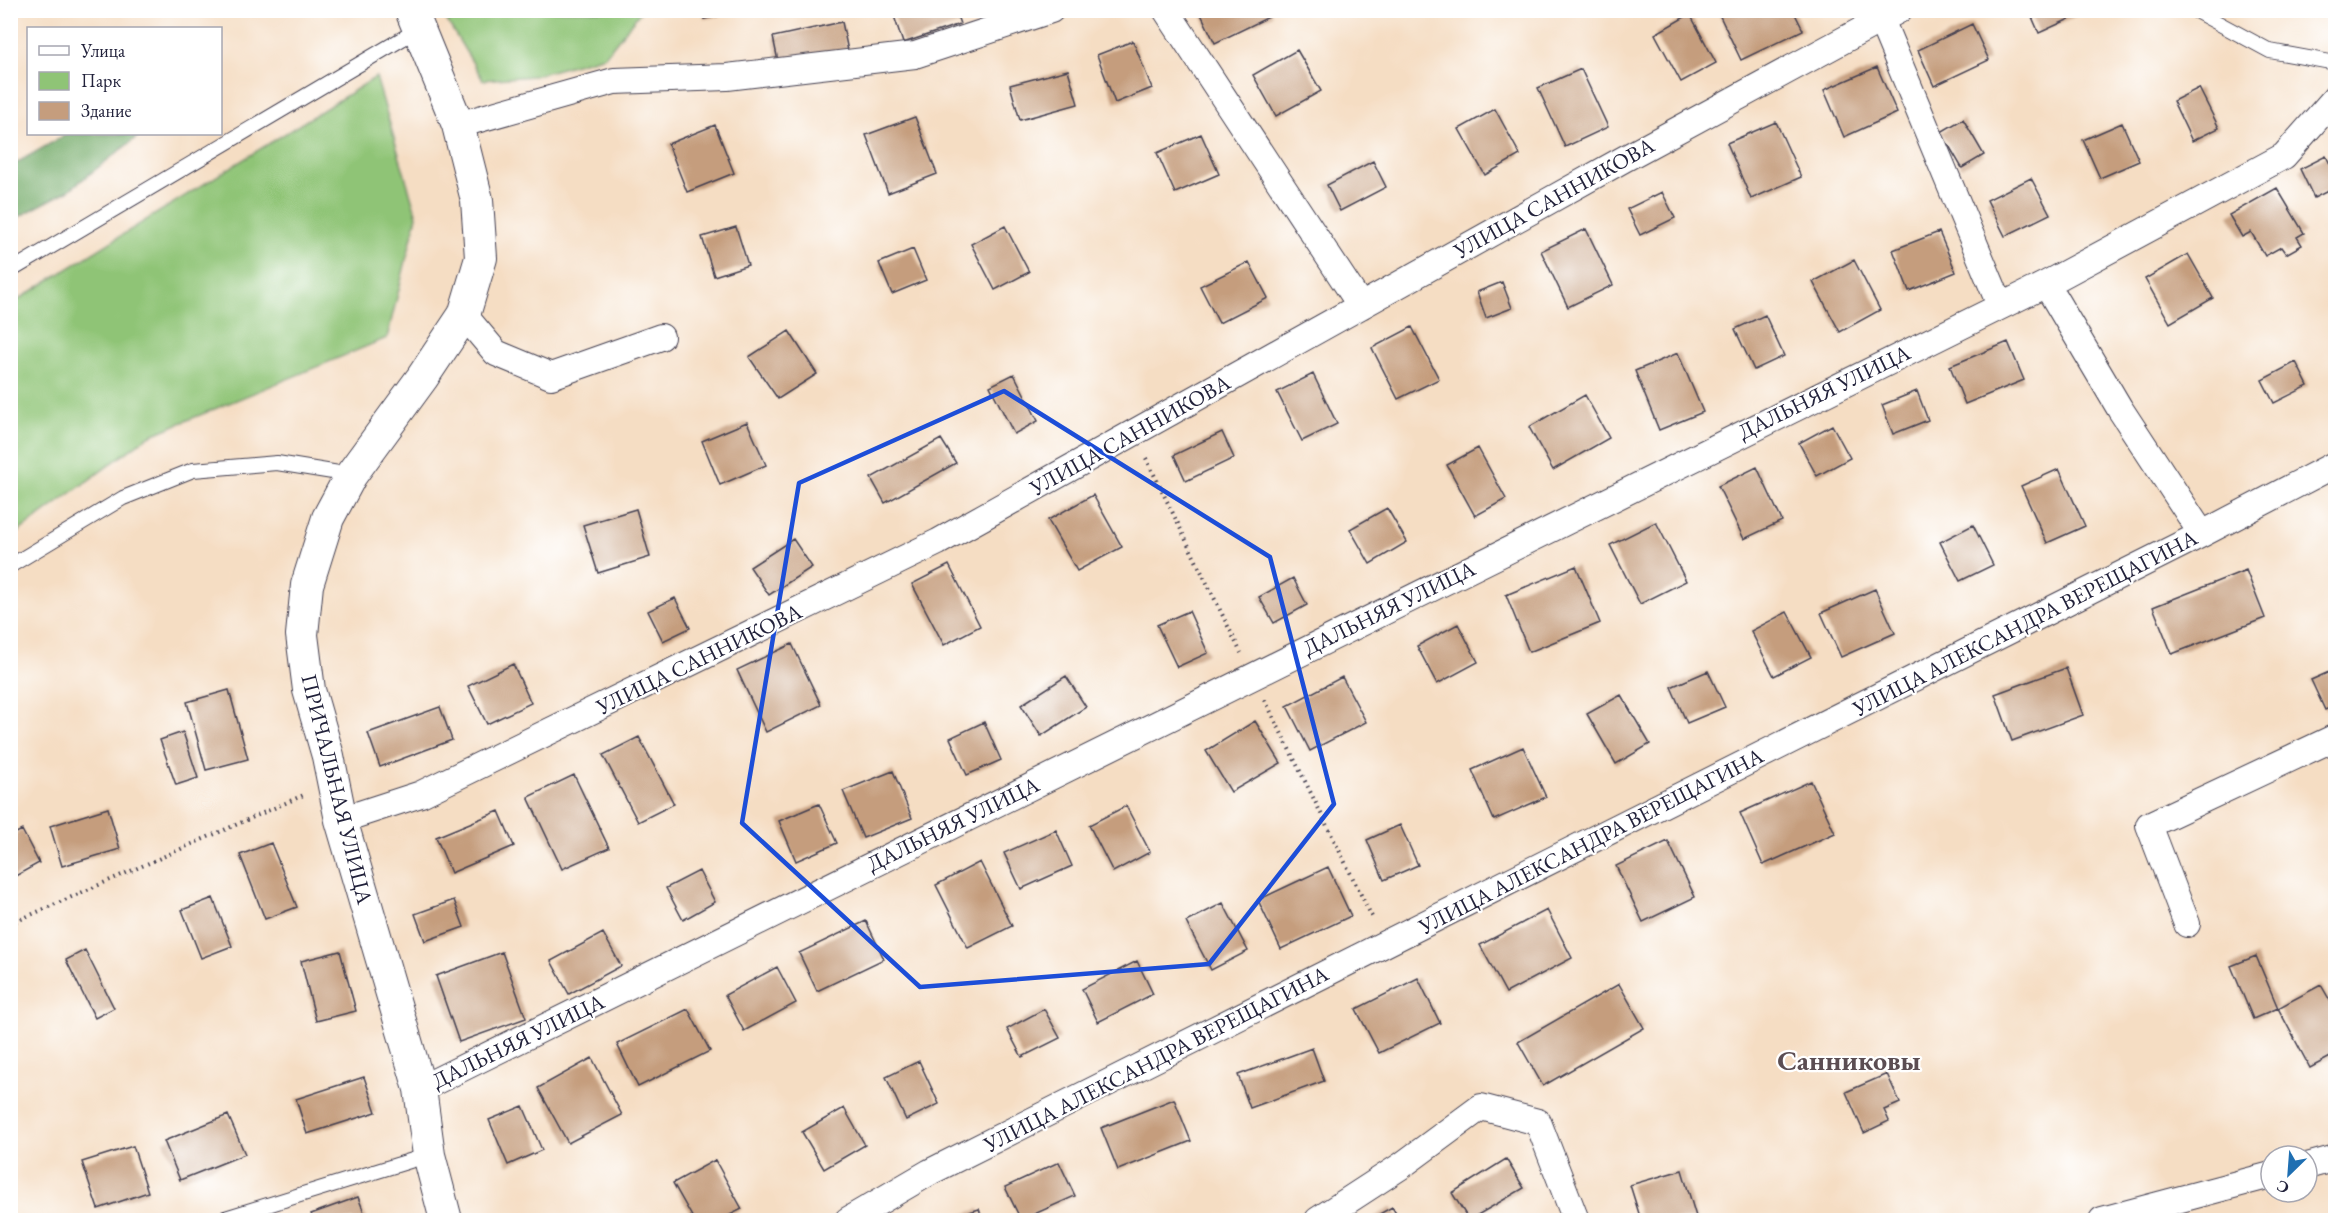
<svg xmlns="http://www.w3.org/2000/svg" width="2346" height="1231" font-family="'EB Garamond',serif">
	<style>
		.green { fill: #8fc476; stroke: #587358; stroke-width: 1.5 }
		.forest { fill: #73aa67; stroke: #4a6651; stroke-width: 1.5 }
		.building { fill: #c59d7d }
		.lines { fill: none; stroke-linecap: round; stroke-linejoin: round }
		.service-casing { stroke: #423e4f; stroke-width: 16 }
		.minor-casing { stroke: #423e4f; stroke-width: 28 }
		.tertiary-casing { stroke: #423e4f; stroke-width: 34 }
		.path { stroke: #423e4f; stroke-width: 4; stroke-dasharray: 1.5 4.5; stroke-linecap: butt }
		.service { stroke: #fff; stroke-width: 14 }
		.minor { stroke: #fff; stroke-width: 26 }
		.tertiary { stroke: #fff; stroke-width: 32 }
		.marked { fill: none; stroke: #1d4ed8; stroke-width: 4.5; stroke-linejoin: round }
		.labels { text-anchor: middle; dominant-baseline: central; stroke-width: 4.5; stroke-linejoin: round; paint-order: stroke }
		.street-label { font-size: 22px; fill: #22223b; stroke: #fff }
		.district-label { font-size: 28px; font-weight: bold; fill: #5b4d52; stroke: #fff }
	</style>
	<rect width="100%" height="100%" fill="#fff"/>
	<filter id="ink" filterUnits="userSpaceOnUse"><feTurbulence type="fractalNoise" baseFrequency=".0167" numOctaves="2"/><feDisplacementMap in="SourceGraphic" scale="12" xChannelSelector="R" yChannelSelector="G"/><feConvolveMatrix kernelMatrix="1 2 1 2 8 2 1 2 1" color-interpolation-filters="sRGB"/></filter>
	<filter id="wash" filterUnits="userSpaceOnUse"><feTurbulence type="fractalNoise" baseFrequency=".008" numOctaves="4" result="noise"/><feDisplacementMap in="SourceGraphic" scale="24" xChannelSelector="R" yChannelSelector="G"/><feGaussianBlur stdDeviation="1.35" result="paint"/><feColorMatrix in="noise" values="0 0 0 0 0 0 0 0 0 0 0 0 0 0 0 0 0 1.4 0 .05"/><feComposite in="paint" operator="in"/></filter>
	<g filter="url(#wash)">
		<rect width="100%" height="100%" fill="#f5ddc3"/>
		<!-- green -->
		<path class="green" d="M 445,11 L 445,10 L 641,11 L 605,56 L 533,76 L 483,80 L 446,19 Z
			M 376,77 L 417,216 L 387,338 L 149,436 L 11,537 L 11,304 Z"/>
		<!-- forest -->
		<path class="forest" d="M 67,134 L 141,134 L 69,190 L 11,221 L 11,166 Z"/>
		<g id="blocks">
			<!-- building -->
			<path class="building" d="M 703,10 L 739,10 L 739,12 L 704,19 Z
				M 892,10 L 955,10 L 960,24 L 903,43 Z
				M 1199,10 L 1270,10 L 1273,15 L 1215,43 Z
				M 1717,10 L 1793,10 L 1803,30 L 1741,60 Z
				M 2029,10 L 2089,10 L 2039,33 Z
				M 1690,14 L 1716,63 L 1681,82 L 1655,34 Z
				M 842,22 L 848,51 L 779,66 L 773,37 Z
				M 1972,24 L 1989,60 L 1934,86 L 1918,50 Z
				M 1133,41 L 1152,88 L 1115,103 L 1097,55 Z
				M 1297,50 L 1321,91 L 1276,116 L 1253,75 Z
				M 1877,67 L 1897,113 L 1844,137 L 1824,90 Z
				M 1581,69 L 1608,127 L 1565,147 L 1538,88 Z
				M 1068,70 L 1078,104 L 1020,120 L 1010,85 Z
				M 2199,88 L 2219,128 L 2192,141 L 2173,101 Z
				M 1495,109 L 1520,155 L 1485,175 L 1459,129 Z
				M 915,117 L 937,174 L 888,193 L 866,135 Z
				M 1963,119 L 1984,155 L 1962,168 L 1941,132 Z
				M 1776,122 L 1801,177 L 1751,199 L 1727,143 Z
				M 2122,123 L 2139,161 L 2100,178 L 2083,140 Z
				M 715,125 L 734,173 L 687,192 L 668,144 Z
				M 1201,134 L 1219,174 L 1175,193 L 1157,153 Z
				M 2326,156 L 2336,176 L 2336,187 L 2314,198 L 2300,169 Z
				M 1373,161 L 1386,187 L 1340,211 L 1327,185 Z
				M 2031,178 L 2050,214 L 2005,236 L 1987,200 Z
				M 2277,188 L 2304,233 L 2297,237 L 2302,245 L 2286,254 L 2281,247 L 2265,256 L 2251,232 L 2242,237 L 2229,215 Z
				M 1662,192 L 1675,218 L 1640,235 L 1627,209 Z
				M 1005,226 L 1029,272 L 995,290 L 971,244 Z
				M 736,227 L 748,265 L 714,276 L 702,237 Z
				M 1586,229 L 1613,285 L 1568,307 L 1541,251 Z
				M 1939,232 L 1956,272 L 1909,291 L 1893,250 Z
				M 913,249 L 926,280 L 892,294 L 879,263 Z
				M 2188,254 L 2213,298 L 2170,323 L 2145,279 Z
				M 1854,260 L 1880,310 L 1840,332 L 1813,282 Z
				M 1249,262 L 1268,298 L 1219,323 L 1200,286 Z
				M 1502,282 L 1512,308 L 1486,318 L 1477,292 Z
				M 1765,315 L 1784,356 L 1754,370 L 1735,329 Z
				M 1412,327 L 1439,379 L 1398,399 L 1372,348 Z
				M 789,331 L 817,374 L 778,399 L 749,357 Z
				M 2008,342 L 2024,380 L 1965,404 L 1950,366 Z
				M 1678,353 L 1703,412 L 1659,430 L 1635,371 Z
				M 2296,362 L 2308,386 L 2274,403 L 2262,380 Z
				M 1014,374 L 1038,421 L 1014,434 L 990,386 Z
				M 1313,374 L 1337,424 L 1302,441 L 1277,392 Z
				M 1917,391 L 1928,420 L 1893,434 L 1882,405 Z
				M 1585,395 L 1609,438 L 1553,470 L 1529,427 Z
				M 747,422 L 766,465 L 720,485 L 702,441 Z
				M 1832,425 L 1850,458 L 1817,476 L 1799,443 Z
				M 1222,432 L 1234,458 L 1186,481 L 1174,455 Z
				M 941,439 L 956,463 L 885,503 L 871,478 Z
				M 1478,448 L 1506,499 L 1475,516 L 1447,465 Z
				M 1757,467 L 1782,521 L 1744,539 L 1718,486 Z
				M 2059,469 L 2085,526 L 2047,543 L 2021,486 Z
				M 1093,495 L 1122,547 L 1077,571 L 1048,520 Z
				M 1387,508 L 1407,542 L 1370,564 L 1350,529 Z
				M 636,509 L 650,557 L 598,573 L 583,525 Z
				M 1656,522 L 1686,581 L 1640,604 L 1610,545 Z
				M 1973,525 L 1993,565 L 1960,581 L 1940,542 Z
				M 793,539 L 812,567 L 769,595 L 750,567 Z
				M 949,565 L 980,626 L 944,645 L 912,584 Z
				M 1576,566 L 1600,623 L 1529,652 L 1506,595 Z
				M 2246,570 L 2265,618 L 2172,654 L 2153,607 Z
				M 1293,578 L 1307,605 L 1274,623 L 1259,597 Z
				M 1875,589 L 1895,633 L 1841,657 L 1821,613 Z
				M 675,598 L 690,628 L 663,641 L 648,611 Z
				M 1189,611 L 1208,653 L 1177,667 L 1157,625 Z
				M 1787,612 L 1811,657 L 1774,676 L 1751,631 Z
				M 1458,624 L 1478,662 L 1437,684 L 1417,646 Z
				M 792,644 L 821,705 L 766,732 L 737,670 Z
				M 513,664 L 531,703 L 487,724 L 468,686 Z
				M 2066,668 L 2083,715 L 2012,741 L 1995,694 Z
				M 2336,669 L 2336,705 L 2325,710 L 2311,680 Z
				M 1708,671 L 1725,707 L 1687,723 L 1671,687 Z
				M 1066,676 L 1086,707 L 1041,736 L 1021,705 Z
				M 1342,677 L 1366,722 L 1310,751 L 1287,706 Z
				M 229,690 L 248,759 L 206,770 L 187,702 Z
				M 1621,695 L 1650,744 L 1616,764 L 1587,714 Z
				M 440,707 L 452,740 L 380,767 L 368,733 Z
				M 1255,721 L 1281,763 L 1231,792 L 1206,751 Z
				M 984,722 L 1001,760 L 967,775 L 950,738 Z
				M 183,732 L 198,778 L 176,785 L 160,740 Z
				M 639,737 L 674,804 L 638,822 L 603,755 Z
				M 1523,747 L 1546,797 L 1494,820 L 1472,770 Z
				M 893,771 L 912,818 L 863,838 L 843,791 Z
				M 574,775 L 609,848 L 562,869 L 528,797 Z
				M 1811,781 L 1835,833 L 1763,865 L 1740,813 Z
				M 819,804 L 837,843 L 796,861 L 779,821 Z
				M 1126,806 L 1150,852 L 1113,872 L 1089,825 Z
				M 108,808 L 120,849 L 62,866 L 50,826 Z
				M 499,811 L 514,846 L 451,873 L 436,837 Z
				M 1400,825 L 1418,865 L 1384,880 L 1367,840 Z
				M 22,830 L 39,863 L 10,879 L 10,836 Z
				M 1056,830 L 1072,866 L 1021,889 L 1004,853 Z
				M 1668,841 L 1695,897 L 1643,922 L 1616,866 Z
				M 271,843 L 297,907 L 265,919 L 240,855 Z
				M 980,862 L 1012,926 L 968,948 L 936,885 Z
				M 1328,867 L 1351,916 L 1281,949 L 1258,900 Z
				M 699,871 L 715,902 L 683,920 L 666,888 Z
				M 213,898 L 232,946 L 201,958 L 182,910 Z
				M 454,900 L 464,927 L 425,941 L 415,914 Z
				M 1223,903 L 1248,951 L 1211,970 L 1186,922 Z
				M 1547,910 L 1572,958 L 1506,993 L 1480,945 Z
				M 866,921 L 884,959 L 817,991 L 799,953 Z
				M 603,933 L 621,966 L 569,994 L 551,961 Z
				M 85,950 L 114,1008 L 95,1018 L 66,960 Z
				M 340,951 L 356,1011 L 316,1021 L 301,961 Z
				M 502,952 L 526,1018 L 459,1042 L 436,976 Z
				M 2256,956 L 2278,1008 L 2253,1019 L 2231,966 Z
				M 1137,961 L 1153,994 L 1098,1022 L 1082,989 Z
				M 777,967 L 796,1003 L 744,1031 L 725,995 Z
				M 1418,978 L 1440,1023 L 1379,1053 L 1356,1009 Z
				M 1619,984 L 1644,1028 L 1543,1086 L 1518,1042 Z
				M 2321,985 L 2336,1011 L 2336,1054 L 2310,1068 L 2278,1008 Z
				M 688,1009 L 710,1051 L 638,1087 L 617,1044 Z
				M 1044,1009 L 1060,1038 L 1022,1057 L 1007,1029 Z
				M 1312,1048 L 1324,1081 L 1250,1108 L 1238,1075 Z
				M 592,1058 L 622,1115 L 568,1143 L 538,1088 Z
				M 919,1061 L 939,1104 L 906,1120 L 886,1077 Z
				M 1887,1074 L 1900,1103 L 1884,1110 L 1889,1121 L 1864,1133 L 1846,1092 Z
				M 364,1077 L 376,1112 L 307,1134 L 296,1099 Z
				M 1174,1099 L 1191,1141 L 1118,1170 L 1101,1128 Z
				M 523,1106 L 542,1150 L 508,1165 L 489,1120 Z
				M 844,1108 L 865,1145 L 824,1169 L 802,1132 Z
				M 228,1115 L 245,1154 L 180,1180 L 164,1141 Z
				M 133,1146 L 148,1192 L 98,1209 L 82,1162 Z
				M 1506,1159 L 1524,1188 L 1469,1220 L 1452,1193 Z
				M 715,1160 L 742,1209 L 720,1220 L 694,1220 L 673,1183 Z
				M 1059,1162 L 1075,1196 L 1021,1220 L 1005,1187 Z
				M 1682,1170 L 1697,1220 L 1641,1220 L 1630,1185 Z
				M 358,1197 L 367,1220 L 314,1220 L 311,1214 Z
				M 1392,1207 L 1400,1220 L 1369,1220 Z
				M 979,1209 L 983,1220 L 951,1220 L 951,1218 Z"/>
		</g>
	</g>
	<g filter="url(#ink)">
		<use href="#blocks" fill-opacity="0" stroke="#423e4f" stroke-width="1.5"/>
		<g class="lines">
			<defs>
				<path id="service" d="M 2194,10 L 2270,51 L 2336,63
					M 10,271 L 417,30
					M 10,566 L 123,498 L 193,470 L 277,463 L 351,475
					M 219,1220 L 429,1155"/>
				<path id="minor" d="M 1166,10 L 1361,306
					M 1877,10 L 2000,305
					M 458,125 L 614,81 L 727,77 L 915,55 L 1051,10
					M 2046,284 L 2120,409 L 2202,534
					M 464,315 L 496,353 L 551,376 L 661,337
					M 341,820 L 421,794 L 938,542 L 1624,159 L 1899,10
					M 2187,924 L 2149,825 L 2336,737
					M 420,1089 L 2046,284 L 2284,156 L 2336,97
					M 2307,1166 L 2336,1158
					M 848,1220 L 930,1172 L 2202,534 L 2336,464
					M 1318,1220 L 1401,1166 L 1481,1107 L 1538,1122 L 1576,1220
					M 2102,1220 L 2271,1175"/>
				<path id="tertiary" d="M 411,10 L 458,125 L 477,200 L 481,258 L 464,315 L 422,378 L 351,475 L 328,518 L 307,585 L 302,635 L 309,690 L 328,756 L 341,820 L 420,1089 L 429,1155 L 446,1220"/>
			</defs>
			<!-- service casing -->
			<use href="#service" class="service-casing"/>
			<!-- minor casing -->
			<use href="#minor" class="minor-casing"/>
			<!-- tertiary casing -->
			<use href="#tertiary" class="tertiary-casing"/>
			<!-- path -->
			<path class="path" d="M 1146,458 L 1241,653
				M 1265,700 L 1373,919
				M 10,924 L 306,794"/>
			<!-- service -->
			<use href="#service" class="service"/>
			<!-- minor -->
			<use href="#minor" class="minor"/>
			<!-- tertiary -->
			<use href="#tertiary" class="tertiary"/>
		</g>
	</g>
	<!-- marked area -->
	<path class="marked" d="M 1004,391 L 1270,557 L 1334,804 L 1209,964 L 920,987 L 742,823 L 799,483 Z"/>
	<g class="labels">
		<!-- street labels -->
		<g class="street-label">
			<text transform="translate(1554 198) rotate(-29)">УЛИЦА САННИКОВА</text>
			<text transform="translate(1824 392) rotate(-26)">ДАЛЬНЯЯ УЛИЦА</text>
			<text transform="translate(1130 435) rotate(-29)">УЛИЦА САННИКОВА</text>
			<text transform="translate(1389 608) rotate(-26)">ДАЛЬНЯЯ УЛИЦА</text>
			<text transform="translate(2025 623) rotate(-27)">УЛИЦА АЛЕКСАНДРА ВЕРЕЩАГИНА</text>
			<text transform="translate(699 659) rotate(-26)">УЛИЦА САННИКОВА</text>
			<text transform="translate(337 789) rotate(76)">ПРИЧАЛЬНАЯ УЛИЦА</text>
			<text transform="translate(953 824) rotate(-26)">ДАЛЬНЯЯ УЛИЦА</text>
			<text transform="translate(1591 841) rotate(-27)">УЛИЦА АЛЕКСАНДРА ВЕРЕЩАГИНА</text>
			<text transform="translate(518 1041) rotate(-26)">ДАЛЬНЯЯ УЛИЦА</text>
			<text transform="translate(1156 1059) rotate(-27)">УЛИЦА АЛЕКСАНДРА ВЕРЕЩАГИНА</text>
		</g>
		<!-- district labels -->
		<g class="district-label">
			<text x="1849" y="1060">Санниковы</text>
		</g>
	</g>
	<!-- margin -->
	<rect width="2346" height="1231" fill="none" stroke="#fff" stroke-width="36"/>
	<!-- legend -->
	<rect x="27" y="27" width="195" height="108" fill="#ffffff" stroke="#a7a7b1" stroke-width="1.5"/>
	<rect x="39" y="46" width="30" height="9" fill="#ffffff" stroke="#a7a7b1" stroke-width="1.5"/>
	<text x="81" y="57" font-size="18" fill="#22223b">Улица</text>
	<rect x="39" y="72" width="30" height="18" fill="#8fc476" stroke="#a7a7b1" stroke-width="1.5"/>
	<text x="81" y="87" font-size="18" fill="#22223b">Парк</text>
	<rect x="39" y="102" width="30" height="18" fill="#c59d7d" stroke="#a7a7b1" stroke-width="1.5"/>
	<text x="81" y="117" font-size="18" fill="#22223b">Здание</text>
	<!-- north arrow -->
	<g transform="translate(2289 1174) rotate(205)"><circle r="28" fill="#ffffff" stroke="#a7a7b1" stroke-width="1.5"/>
	<path d="M0-4.5L10 22L0 15L-10 22Z" fill="#1f6fb2"/>
	<text y="-9" font-size="16" font-weight="bold" text-anchor="middle" fill="#22223b">С</text>
	</g>
</svg>
